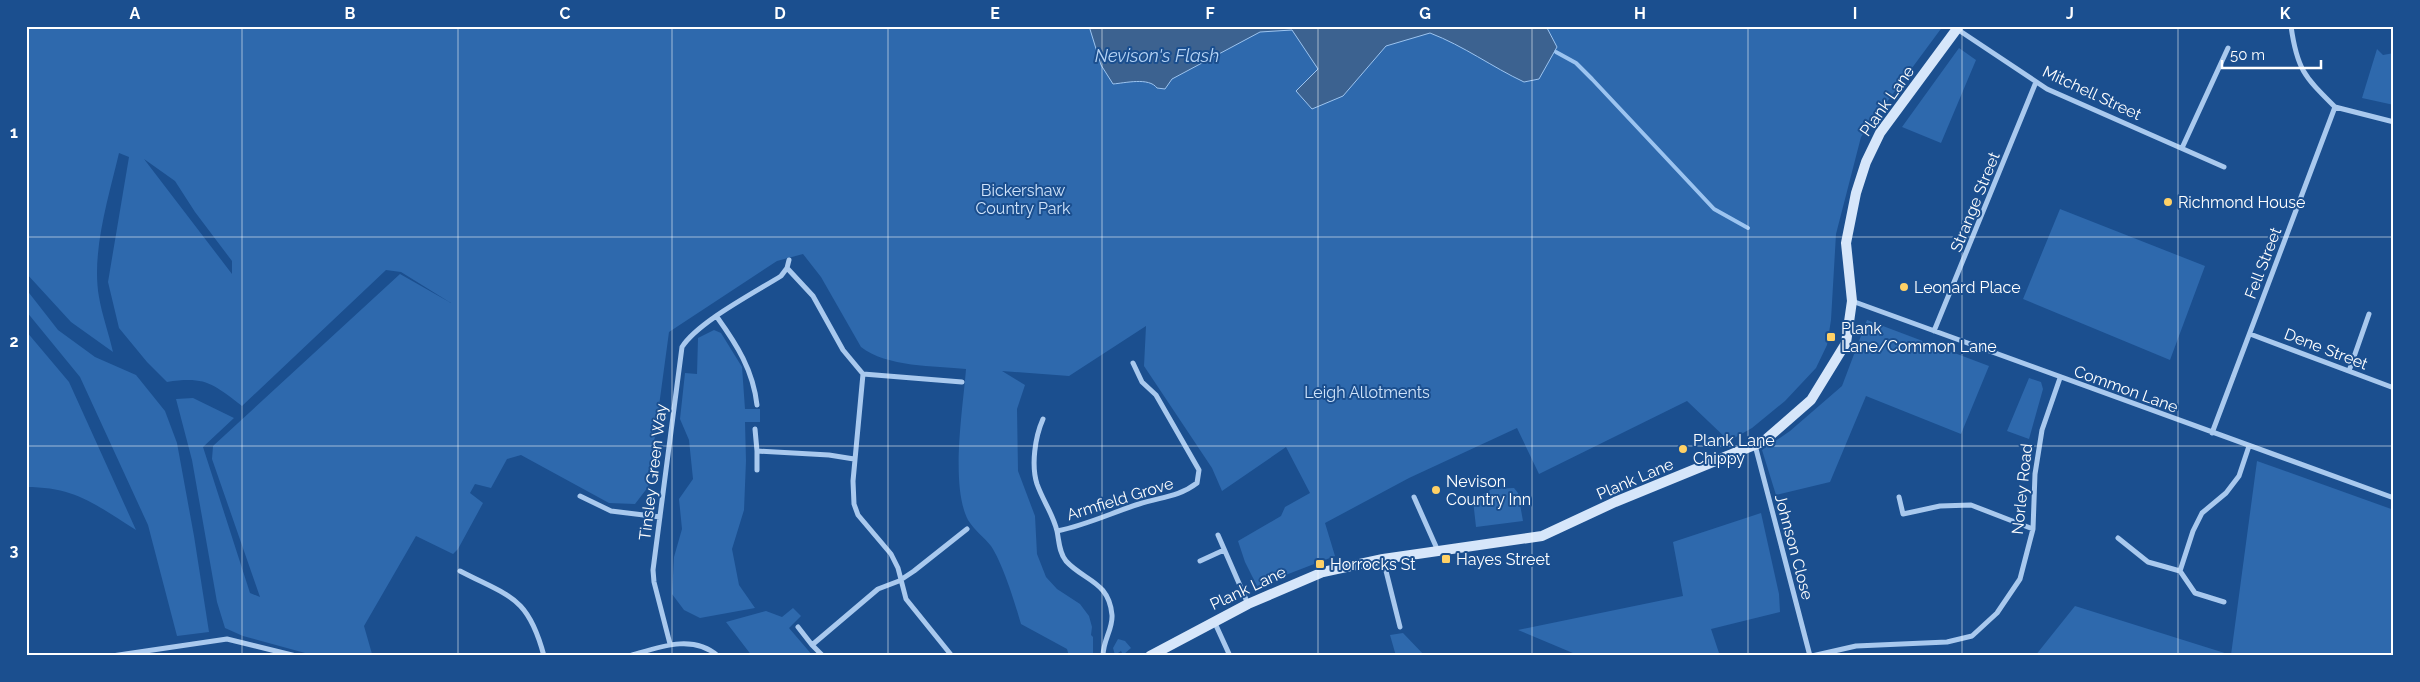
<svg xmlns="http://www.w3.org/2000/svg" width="2420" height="682" font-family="Raleway,sans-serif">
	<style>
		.green { fill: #2e69ad; fill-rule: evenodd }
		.water { fill: #3c6290; stroke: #9cc4f0 }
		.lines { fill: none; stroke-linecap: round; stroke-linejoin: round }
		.stream { stroke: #9cc4f0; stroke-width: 4 }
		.street { stroke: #a9c9ee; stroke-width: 5 }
		.secondary { stroke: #d6e6fa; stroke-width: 10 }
		.grid { fill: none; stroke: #fff; stroke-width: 1; stroke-opacity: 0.55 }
		.poi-dot { fill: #ffd166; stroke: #1b4f8f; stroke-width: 2 }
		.labels { text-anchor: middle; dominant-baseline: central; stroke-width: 4; stroke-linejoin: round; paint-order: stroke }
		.street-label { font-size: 16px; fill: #fff; stroke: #1b4f8f }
		.park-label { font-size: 16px; fill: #cfe3fa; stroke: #1b4f8f }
		.poi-label { font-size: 16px; fill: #fff; stroke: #1b4f8f; text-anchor: start }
		.water-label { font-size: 18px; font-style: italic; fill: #b5d3f5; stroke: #1b4f8f }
		.neatline { fill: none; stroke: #fff; stroke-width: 2 }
		.grid-label { font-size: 16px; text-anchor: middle; font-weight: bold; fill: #fff }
	</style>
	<rect width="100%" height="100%" fill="#1b4f8f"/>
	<!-- green -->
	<path class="green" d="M 26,26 L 1943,26 L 1861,137 L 1836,234 L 1831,320 L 1827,345 L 1816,368 L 1785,401 L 1752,428 L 1729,441 L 1687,401 L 1539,474 L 1517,428 L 1409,478 L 1325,523 L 1335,556 L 1257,586 L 1245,562 L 1238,541 L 1281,516 L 1285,507 L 1310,493 L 1286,447 L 1222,491 L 1212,468 L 1144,366 L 1146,326 L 1069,376 L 1002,371 L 1025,385 L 1017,409 L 1018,471 L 1035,516 L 1037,554 L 1046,577 L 1057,589 L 1080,604 L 1089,616 L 1092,627 L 1091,635 L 1093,637 L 1093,656 L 1069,656 L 1067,649 L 1021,624 C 1015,603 1003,564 991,546 C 984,537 974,530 968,520 C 950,485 963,409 966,369 C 935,366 886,367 861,347 L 821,277 L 803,254 L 777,261 L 669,332 L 648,487 L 635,504 L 609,503 L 521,455 L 507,459 L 491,488 L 475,484 L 470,493 L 483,503 L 458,549 L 453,554 L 416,536 L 364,626 L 372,654 L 375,656 L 316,656 L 243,636 L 225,628 L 217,602 L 192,460 L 176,399 L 193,398 L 234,418 L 203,447 L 250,593 L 260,597 L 212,459 L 213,446 L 400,274 L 451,303 L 401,272 L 386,270 L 242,406 C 213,384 206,376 167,382 L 147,362 L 119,328 L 108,282 L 129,157 L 119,153 C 109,196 91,252 99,297 C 102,315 109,334 113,352 L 71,322 L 26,273 ZM 144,159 L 175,181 L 195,212 L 232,261 L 232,274 Z
		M 1959,48 L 1976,60 L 1941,143 L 1902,127 Z
		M 2377,49 L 2383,55 L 2394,53 L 2394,105 L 2362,98 Z
		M 2060,209 L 2205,266 L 2170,360 L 2023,299 Z
		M 26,289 L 58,330 L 95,357 L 136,375 L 165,411 L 177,443 L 194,536 L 209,632 L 177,636 L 148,525 L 80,377 L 26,311 Z
		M 1867,320 L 1989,366 L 1961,434 L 1866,396 L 1830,482 L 1776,495 L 1762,450 L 1790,431 L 1842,386 Z
		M 714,330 L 721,333 L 742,367 L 745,409 L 760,409 L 760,422 L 745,422 L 746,461 L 744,510 L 732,549 L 739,585 L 755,608 L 700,618 L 684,610 L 672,594 L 674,557 L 682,529 L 679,499 L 693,479 L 689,440 L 680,419 L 685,373 L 697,374 L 698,338 Z
		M 26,331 L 69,382 L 136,530 C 96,505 76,487 26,487 Z
		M 2029,378 L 2041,382 L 2043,389 L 2029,439 L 2007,431 Z
		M 2257,461 L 2394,510 L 2394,656 L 2035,656 L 2075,606 L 2231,655 Z
		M 1514,488 L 1518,493 L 1523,521 L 1476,527 L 1473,500 L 1492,489 Z
		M 1761,513 L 1779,594 L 1780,612 L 1711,629 L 1720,656 L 1580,656 L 1518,630 L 1683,596 L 1673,542 Z
		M 793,608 L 801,616 L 789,628 L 813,656 L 752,656 L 726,622 L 766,611 L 782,617 Z
		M 1403,633 L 1425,656 L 1396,656 L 1390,635 Z
		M 1118,639 L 1125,641 L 1131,648 L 1123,655 L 1121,651 L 1115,655 L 1113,648 Z"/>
	<!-- water -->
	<path class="water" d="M 1089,26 L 1546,26 L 1557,47 L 1539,79 L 1524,82 C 1492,67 1464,46 1430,33 L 1386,46 L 1343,96 L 1312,109 L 1296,91 L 1318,69 L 1292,30 L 1260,32 L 1172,79 L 1165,89 L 1157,88 C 1149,77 1125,83 1113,84 L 1101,65 Z"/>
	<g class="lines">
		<!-- stream -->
		<path class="stream" d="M 1556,52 L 1576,63 L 1592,79 L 1714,209 L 1748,228"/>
		<!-- street -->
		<path class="street" d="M 2291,26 C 2297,70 2305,77 2335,107
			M 1957,29 L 2047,89 L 2224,167
			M 2335,107 L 2394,122
			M 2182,148 L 2228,48
			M 787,268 L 813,296 L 843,350 L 863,374 L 962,382
			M 1852,301 L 2394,498
			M 717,317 C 737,345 753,370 757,405
			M 1934,331 L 2036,82
			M 2250,334 L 2394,388
			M 2349,371 L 2369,314
			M 863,374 L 853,481 L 854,504 L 858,515 L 891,554 L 898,568 L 906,599 L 952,656
			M 1043,419 C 1035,437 1031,465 1037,484 C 1043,501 1053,514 1057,531
			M 755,429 L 757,451 L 829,455 L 854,459
			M 2212,433 L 2335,107
			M 1755,445 L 1810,656
			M 757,451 L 757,470
			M 580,496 L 611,511 L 660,517
			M 1414,497 L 1438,551
			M 1899,497 L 1903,514 L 1940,506 L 1971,505 L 2033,529
			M 1218,535 L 1248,604
			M 2118,538 L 2148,562 L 2180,571 L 2195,593 L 2224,602
			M 1383,559 L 1400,627
			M 1200,561 L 1224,550
			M 460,571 C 510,597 528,596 544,656
			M 2180,571 L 2193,531 L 2202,513 L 2226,493 L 2239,476 L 2249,446
			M 1214,621 L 1230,656
			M 798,627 L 812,645
			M 670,644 L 654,582 L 653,570 L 682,347 C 698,322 754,293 781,276 L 787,268 L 789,260
			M 112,656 L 227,639 L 296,656
			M 629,656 C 657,648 692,633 718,656
			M 823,656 L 812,645 L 878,589 L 899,581 L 914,571 L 967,529
			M 1103,656 C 1103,640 1113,629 1112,615 C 1109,581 1084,581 1066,561 C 1059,553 1059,540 1057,531 C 1087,525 1111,513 1139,504 C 1160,497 1179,497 1197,483 L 1199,470 L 1156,395 L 1142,382 L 1133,363
			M 1812,656 L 1856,646 L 1947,642 L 1972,636 L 1997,613 L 2020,579 L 2033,529 L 2035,474 L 2042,430 L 2060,378"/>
		<!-- secondary -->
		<path class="secondary" d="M 1150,656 L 1248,604 L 1323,572 L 1383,559 L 1542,536 L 1615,502 L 1764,441 L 1811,400 L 1846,343 L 1852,301 L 1846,243 L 1856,193 L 1866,162 L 1880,133 L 1959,26"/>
	</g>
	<!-- grid -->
	<path class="grid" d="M 242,26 L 242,656M 458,26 L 458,656M 672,26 L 672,656M 888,26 L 888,656M 1102,26 L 1102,656M 1318,26 L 1318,656M 1532,26 L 1532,656M 1748,26 L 1748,656M 1962,26 L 1962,656M 2178,26 L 2178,656M 26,237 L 2394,237M 26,446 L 2394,446"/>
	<!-- markers -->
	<g class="poi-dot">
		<circle cx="2168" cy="202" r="5"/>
		<circle cx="1904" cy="287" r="5"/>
		<rect x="1826" y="332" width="10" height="10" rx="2.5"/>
		<circle cx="1683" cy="449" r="5"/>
		<circle cx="1436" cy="490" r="5"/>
		<rect x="1441" y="554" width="10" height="10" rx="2.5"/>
		<rect x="1315" y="559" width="10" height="10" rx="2.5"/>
	</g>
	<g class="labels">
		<!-- street labels -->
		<g class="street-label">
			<text transform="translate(2092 93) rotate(25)">Mitchell Street</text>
			<text transform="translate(1887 101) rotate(-55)">Plank Lane</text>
			<text transform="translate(1975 202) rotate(-68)">Strange Street</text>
			<text transform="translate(2263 263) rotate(-69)">Fell Street</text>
			<text transform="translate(2326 349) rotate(21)">Dene Street</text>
			<text transform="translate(2126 389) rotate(20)">Common Lane</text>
			<text transform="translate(653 472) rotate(-83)">Tinsley Green Way</text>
			<text transform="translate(1635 479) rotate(-23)">Plank Lane</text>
			<text transform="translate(2022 489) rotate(-84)">Norley Road</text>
			<text transform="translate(1120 499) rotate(-17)">Armfield Grove</text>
			<text transform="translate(1794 547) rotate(75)">Johnson Close</text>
			<text transform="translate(1248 588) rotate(-25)">Plank Lane</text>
		</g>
		<!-- park labels -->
		<g class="park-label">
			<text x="1023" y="190">Bickershaw<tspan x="1023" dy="18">Country Park</tspan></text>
			<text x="1367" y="392">Leigh Allotments</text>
		</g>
		<!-- poi labels -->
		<g class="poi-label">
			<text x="2178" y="202">Richmond House</text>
			<text x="1914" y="287">Leonard Place</text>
			<text x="1841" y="328">Plank<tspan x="1841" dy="18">Lane/Common Lane</tspan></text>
			<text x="1693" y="440">Plank Lane<tspan x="1693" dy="18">Chippy</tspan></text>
			<text x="1446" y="481">Nevison<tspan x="1446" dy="18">Country Inn</tspan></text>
			<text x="1456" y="559">Hayes Street</text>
			<text x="1330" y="564">Horrocks St</text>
		</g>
		<!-- water labels -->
		<g class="water-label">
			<text x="1157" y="55">Nevison's Flash</text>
		</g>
	</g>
	<!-- border -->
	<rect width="2420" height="682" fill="none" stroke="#1b4f8f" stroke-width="55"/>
	<!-- scale -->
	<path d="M2222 60v8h99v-8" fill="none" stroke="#ffffff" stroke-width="2.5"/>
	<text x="2230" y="60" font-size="15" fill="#ffffff" stroke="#1b4f8f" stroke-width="4" paint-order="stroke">50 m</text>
	<rect x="28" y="28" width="2364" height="626" class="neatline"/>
	<g class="grid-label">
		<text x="135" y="19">A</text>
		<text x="350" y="19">B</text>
		<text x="565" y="19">C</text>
		<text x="780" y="19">D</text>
		<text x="995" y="19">E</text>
		<text x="1210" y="19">F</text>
		<text x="1425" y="19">G</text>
		<text x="1640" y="19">H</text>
		<text x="1855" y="19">I</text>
		<text x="2070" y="19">J</text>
		<text x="2285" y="19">K</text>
		<text x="14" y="138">1</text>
		<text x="14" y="347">2</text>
		<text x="14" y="556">3</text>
	</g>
</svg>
